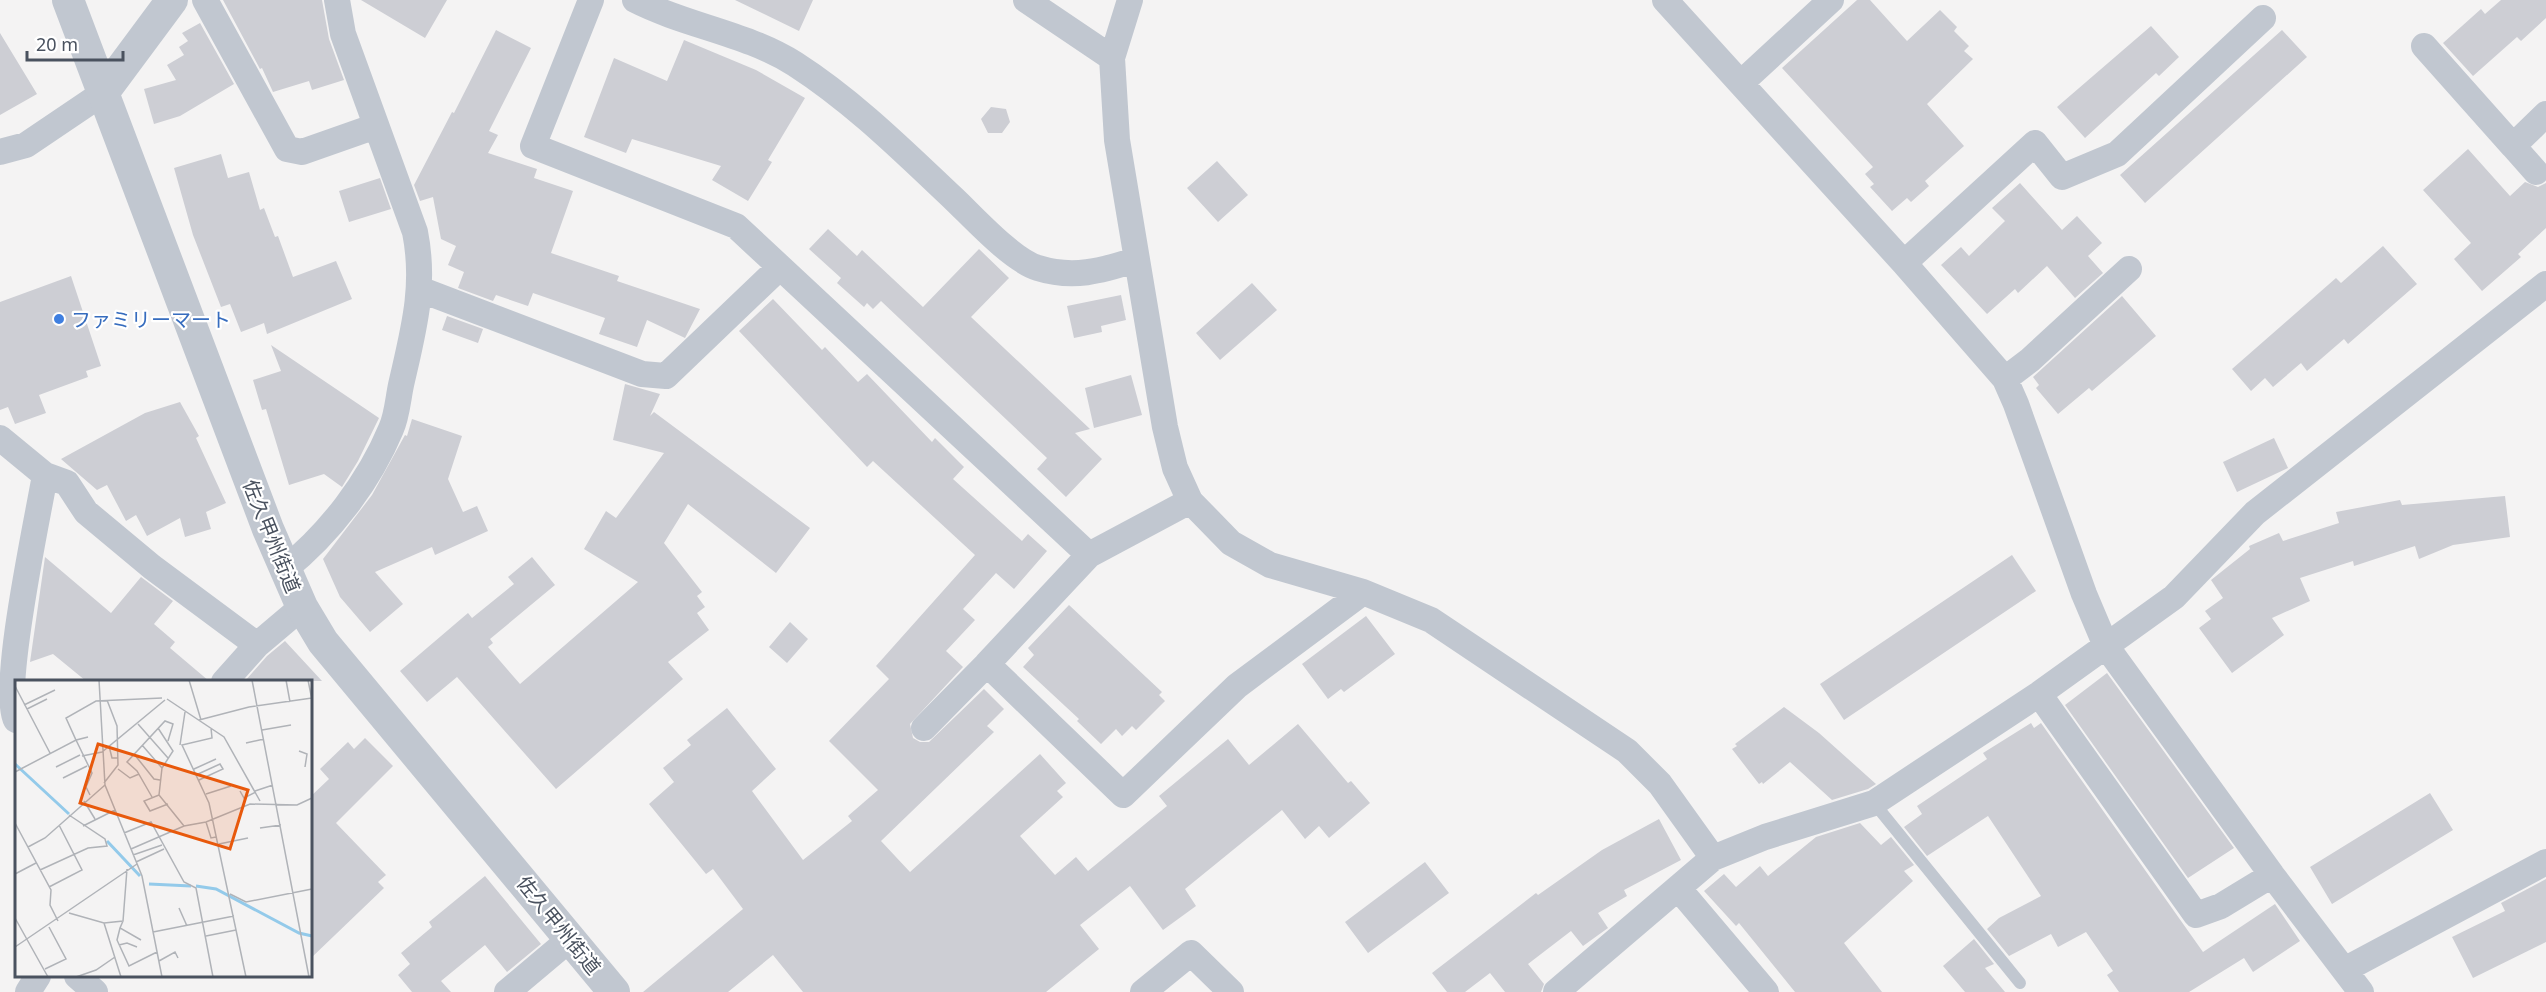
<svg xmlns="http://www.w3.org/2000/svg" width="2546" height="992" font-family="'Noto Sans','Noto Sans JP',sans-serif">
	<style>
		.building { fill: #cdced4 }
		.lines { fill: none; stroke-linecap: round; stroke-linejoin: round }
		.service { stroke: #c1c7d0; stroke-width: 12 }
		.minor { stroke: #c1c7d0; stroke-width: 26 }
		.tertiary { stroke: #c1c7d0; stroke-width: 32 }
		.shop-dot { fill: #3f7fe0; stroke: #fff; stroke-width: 2 }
		.labels { text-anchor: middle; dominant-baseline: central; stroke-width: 4.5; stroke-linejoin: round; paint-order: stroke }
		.shop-label { font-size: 20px; fill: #366cbe; stroke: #fff; text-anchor: start }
		.street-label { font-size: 20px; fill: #4a525f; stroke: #fff }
		.inset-river { fill: none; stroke: #93caea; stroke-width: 3 }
		.inset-road { fill: none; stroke: #b0b3b8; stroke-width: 1.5 }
		.view { fill: #e8590c; fill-opacity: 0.15; stroke: #e8590c; stroke-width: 3 }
		.inset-edge { fill: none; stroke: #4a525f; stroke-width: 3 }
	</style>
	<rect width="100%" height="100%" fill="#f4f3f3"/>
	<!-- building -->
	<path class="building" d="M 223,0 L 322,0 L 329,39 L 344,80 L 312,90 L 309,81 L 273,92 L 262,68 L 260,69 Z
		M 361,0 L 447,0 L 425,38 Z
		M 735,0 L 813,0 L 799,31 Z
		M 1857,0 L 1870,0 L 1907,41 L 1940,10 L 1957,27 L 1954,31 L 1969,46 L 1964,51 L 1973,59 L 1927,104 L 1964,146 L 1925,181 L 1929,186 L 1911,202 L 1907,198 L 1892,211 L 1870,187 L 1874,184 L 1865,174 L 1873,167 L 1782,68 Z
		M 2501,0 L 2546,0 L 2546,18 L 2521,41 L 2517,37 L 2473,76 L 2443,43 L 2481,9 L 2485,14 Z
		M 200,23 L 234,84 L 180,116 L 154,124 L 144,89 L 176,80 L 167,65 L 184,55 L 179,47 L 188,41 L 182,33 Z
		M 2151,26 L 2179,57 L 2159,76 L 2156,73 L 2085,138 L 2057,107 Z
		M 496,30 L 531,48 L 489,131 L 498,135 L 488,153 L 537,169 L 534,178 L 573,191 L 551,253 L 619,276 L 617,281 L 700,309 L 685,338 L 647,320 L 637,347 L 599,334 L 605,318 L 533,293 L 528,306 L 496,295 L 493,301 L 458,288 L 464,272 L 448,265 L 456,246 L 441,239 L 433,197 L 420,201 L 414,185 L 452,112 L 454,113 Z
		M 2282,30 L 2307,57 L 2145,203 L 2120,175 Z
		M 0,33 L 37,94 L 0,115 Z
		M 684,40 L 756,70 L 805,98 L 768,160 L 772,162 L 748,201 L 712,180 L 721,166 L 632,139 L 626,153 L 584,137 L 614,58 L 667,81 Z
		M 991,107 L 1006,109 L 1010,122 L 1002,133 L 988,133 L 981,119 Z
		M 2468,149 L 2510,196 L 2525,182 L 2538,187 L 2546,183 L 2546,228 L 2518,254 L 2521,257 L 2482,291 L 2454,259 L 2471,243 L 2423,190 Z
		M 221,154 L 228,178 L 249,172 L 260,210 L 264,208 L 275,237 L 278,236 L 293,277 L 336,261 L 352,299 L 267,334 L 264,323 L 241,332 L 230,304 L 221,307 L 193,235 L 174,168 Z
		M 1217,161 L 1248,195 L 1218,222 L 1187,188 Z
		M 380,178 L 391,209 L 349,222 L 339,191 Z
		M 2020,183 L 2062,230 L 2077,216 L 2102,243 L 2088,256 L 2103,273 L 2075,298 L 2047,266 L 2018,293 L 2015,289 L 1987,314 L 1941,265 L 1961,247 L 1969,256 L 2005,221 L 1992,208 Z
		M 828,229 L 857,256 L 862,250 L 923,307 L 979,249 L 1009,278 L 971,317 L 1090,429 L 1075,433 L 1102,459 L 1066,497 L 1037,469 L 1047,458 L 937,354 L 881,301 L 873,309 L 867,303 L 864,307 L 837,283 L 841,278 L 809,249 Z
		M 2383,246 L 2417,284 L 2348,344 L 2344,339 L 2307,371 L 2301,363 L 2273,387 L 2265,378 L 2251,391 L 2232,369 L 2336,278 L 2341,283 Z
		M 71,276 L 101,366 L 86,371 L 88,377 L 39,395 L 46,413 L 15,424 L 8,407 L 0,410 L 0,302 Z
		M 1252,283 L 1277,310 L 1220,360 L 1196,333 Z
		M 1121,295 L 1126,320 L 1101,326 L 1102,332 L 1074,338 L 1067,306 Z
		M 2122,296 L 2156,336 L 2092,391 L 2089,388 L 2058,414 L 2036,388 L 2039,385 L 2033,377 Z
		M 773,299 L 822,350 L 825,347 L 858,382 L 867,374 L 932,442 L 935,438 L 964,467 L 953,479 L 1022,541 L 1028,534 L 1047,551 L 1014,589 L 996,573 L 963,609 L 975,620 L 946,651 L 963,667 L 910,724 L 913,738 L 920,742 L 929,742 L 984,689 L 1004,709 L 987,726 L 994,732 L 881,841 L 910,872 L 1040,754 L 1066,783 L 1057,791 L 1063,797 L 1020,836 L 1055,875 L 1076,857 L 1088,871 L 1167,806 L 1159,796 L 1228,739 L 1249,765 L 1298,724 L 1348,783 L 1351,781 L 1370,803 L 1329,838 L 1319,826 L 1305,839 L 1282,810 L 1185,889 L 1196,906 L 1163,930 L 1130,886 L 1080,925 L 1099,949 L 1046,992 L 803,992 L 773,955 L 728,992 L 643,992 L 743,909 L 713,869 L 706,874 L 649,804 L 674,782 L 663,768 L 691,745 L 687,740 L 727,708 L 776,769 L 752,791 L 803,860 L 852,821 L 848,816 L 878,790 L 829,741 L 889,679 L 876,666 L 975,555 L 873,461 L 867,467 L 739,331 Z
		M 447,316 L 483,329 L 478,343 L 442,330 Z
		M 271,345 L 379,418 L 358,461 L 342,487 L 324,474 L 289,485 L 266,409 L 262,410 L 253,380 L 281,371 Z
		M 1131,375 L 1142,415 L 1094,428 L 1085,388 Z
		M 625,384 L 660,394 L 650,416 L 654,412 L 810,528 L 776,573 L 688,504 L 664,543 L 702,592 L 697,596 L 705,607 L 697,613 L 709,630 L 668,662 L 683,679 L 556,789 L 457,677 L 427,702 L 400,671 L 468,613 L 472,618 L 514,584 L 508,577 L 532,557 L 555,585 L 490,639 L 493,643 L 488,647 L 520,684 L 638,582 L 584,549 L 606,511 L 616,518 L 664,453 L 613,440 Z
		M 180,402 L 199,436 L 196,438 L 226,503 L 206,512 L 211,529 L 185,537 L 180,518 L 147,536 L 136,515 L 126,521 L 107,485 L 97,490 L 61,459 L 145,413 Z
		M 412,419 L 462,436 L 448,479 L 463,512 L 477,506 L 488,531 L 435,555 L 432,547 L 375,572 L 403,604 L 370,632 L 340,597 L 323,559 L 372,495 L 405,435 L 407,436 Z
		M 2274,438 L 2288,468 L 2237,492 L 2223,462 Z
		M 2505,496 L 2510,537 L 2453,545 L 2419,559 L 2415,546 L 2354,566 L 2353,561 L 2300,578 L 2310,601 L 2272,618 L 2284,635 L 2232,673 L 2199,628 L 2211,619 L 2205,611 L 2223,598 L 2211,580 L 2250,549 L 2249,546 L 2279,533 L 2283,541 L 2339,523 L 2336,512 L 2400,500 L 2402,505 Z
		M 2012,555 L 2036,591 L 1844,720 L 1820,684 Z
		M 45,557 L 111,613 L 141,577 L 173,601 L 154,624 L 175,642 L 170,648 L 209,681 L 86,681 L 53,654 L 30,662 Z
		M 1069,605 L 1162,692 L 1159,695 L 1165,701 L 1136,730 L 1132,726 L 1122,736 L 1116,729 L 1101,744 L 1077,721 L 1079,719 L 1023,667 L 1034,655 L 1028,648 Z
		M 1366,616 L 1395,654 L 1344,692 L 1341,689 L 1328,699 L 1302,664 Z
		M 790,622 L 808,639 L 787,663 L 769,647 Z
		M 285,641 L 322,681 L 245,681 L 267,656 Z
		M 2107,673 L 2234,848 L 2188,878 L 2065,705 Z
		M 1784,707 L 1819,733 L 1876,784 L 1868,789 L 1832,800 L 1790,762 L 1763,784 L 1762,782 L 1759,784 L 1732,749 L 1737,746 L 1735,744 Z
		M 2031,723 L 2034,728 L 2041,723 L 2203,952 L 2275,904 L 2300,941 L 2253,972 L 2244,958 L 2189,992 L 2119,992 L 2107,975 L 2113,971 L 2086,932 L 2058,947 L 2051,934 L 2009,956 L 1987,929 L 1999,918 L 2041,896 L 1988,816 L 1927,856 L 1904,827 L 1922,814 L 1917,806 L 1987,759 L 1983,753 Z
		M 365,738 L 393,766 L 336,823 L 386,875 L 378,882 L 384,888 L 310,959 L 310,797 L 329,779 L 320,769 L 348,742 L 354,749 Z
		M 2430,793 L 2453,830 L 2332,904 L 2310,867 Z
		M 1659,819 L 1681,860 L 1624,890 L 1627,896 L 1598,913 L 1608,928 L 1583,946 L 1571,931 L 1528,964 L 1544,984 L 1541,992 L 1505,992 L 1490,973 L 1465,992 L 1447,992 L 1432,973 L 1536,893 L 1538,895 L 1602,850 Z
		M 1860,823 L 1881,845 L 1891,837 L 1914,865 L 1904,871 L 1913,881 L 1844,943 L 1882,992 L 1795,992 L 1739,923 L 1736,926 L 1704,891 L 1724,874 L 1736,887 L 1760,866 L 1768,876 L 1816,837 Z
		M 1425,862 L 1449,893 L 1368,953 L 1345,922 Z
		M 485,876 L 541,944 L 507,972 L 485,945 L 441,981 L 451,992 L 412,992 L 398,975 L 410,964 L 401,953 L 432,927 L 429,922 Z
		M 2546,879 L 2546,942 L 2473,978 L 2452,937 L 2505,911 L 2501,903 Z
		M 1974,939 L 1994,964 L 1985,968 L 2005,992 L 1965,992 L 1943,966 Z"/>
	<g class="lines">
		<!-- service -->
		<path class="service" d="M 1874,803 L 2020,983"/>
		<!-- minor -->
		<path class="minor" d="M 205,0 L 287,149 L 302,152 L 376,126
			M 591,0 L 533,146 L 736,226 L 1089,555
			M 635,0 C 686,26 746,33 795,64 C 854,102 903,151 954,199 C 974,218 1012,260 1038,268 C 1073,279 1101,271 1135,260
			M 1026,0 L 1112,58
			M 1130,0 L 1112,58 L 1117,140 L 1165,427 L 1175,468 L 1190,501 L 1231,543 L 1270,565 L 1363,592 L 1431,620 L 1627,751 L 1660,784 L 1713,858
			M 1665,0 L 1904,263 L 2005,379 L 2016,404 L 2084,594 L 2106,646 L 2272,875 L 2361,992
			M 2424,46 L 2513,146 L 2546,114
			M 1741,83 L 1831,0
			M 2513,146 L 2536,172
			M 0,152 L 26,145 L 103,93
			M 1904,263 L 2035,143 L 2062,177 L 2117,154 L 2263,18
			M 419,289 L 642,374 L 666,376 L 779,268
			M 2005,379 L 2030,360 L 2129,269
			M 0,438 L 45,475 C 38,517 0,690 16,720
			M 45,475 L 67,483 L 86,512 L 152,567 L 257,645
			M 1190,501 L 1089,555 L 987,664 L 1123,795 L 1237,686 L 1363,592
			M 285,569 C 329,534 369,482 391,429 C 397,416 398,399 401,385 C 413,332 426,287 415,232 L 343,34 L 337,0
			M 224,682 L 257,645 L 302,607
			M 2039,694 L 2196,915 L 2221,906 L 2272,875
			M 924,728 L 987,664
			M 1678,888 L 1766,992
			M 2346,969 L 2546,862
			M 77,976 L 95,992
			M 28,992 L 38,976
			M 507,992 L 570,939
			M 1143,992 L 1191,953 L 1231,992
			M 1556,992 L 1713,858 L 1765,837 L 1874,803 L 2039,694 L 2174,597 L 2255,513 L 2546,284"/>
		<!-- tertiary -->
		<path class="tertiary" d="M 68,0 L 268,529 L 302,607 L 323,642 L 614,992
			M 103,93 L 172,0"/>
	</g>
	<!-- markers -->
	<circle class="shop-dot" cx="59" cy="319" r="6"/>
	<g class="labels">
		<!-- shop labels -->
		<g class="shop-label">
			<text x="71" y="319">ファミリーマート</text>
		</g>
		<!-- street labels -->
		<g class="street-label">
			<text transform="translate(272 536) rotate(68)">佐久甲州街道</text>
			<text transform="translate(559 925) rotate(51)">佐久甲州街道</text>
		</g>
	</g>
	<!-- overview -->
	<g transform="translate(15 680)">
		<rect width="297" height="297" fill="#f4f3f3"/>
		<path class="inset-river" d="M 0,84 L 54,134M 92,161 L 125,196M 134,204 L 176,206M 181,206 L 201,209 L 284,253 L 297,256"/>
		<path class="inset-road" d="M 84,0 L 90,105 L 127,196 L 147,297M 174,0 L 186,40M 237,0 L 294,297M 271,0 L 275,22M 293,0 L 297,20M 0,6 L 35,73M 152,19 L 209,57 L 245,121M 9,25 L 40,10M 12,29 L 32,19M 184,40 L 234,27 L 297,18M 123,44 L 153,78M 143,48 L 158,71 L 147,88 L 144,115 L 169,146M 196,48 L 197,58 L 167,65 L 194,123 L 231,297M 247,50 L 276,45M 73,57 L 61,60 L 51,38 L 81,21 L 147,18M 231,63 L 249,59M 127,65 L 147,88M 165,65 L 170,32M 94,66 L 97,78 L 103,78M 284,71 L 292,74 L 290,87M 119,74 L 139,99 L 145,100M 67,76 L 87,72 L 150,20M 41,87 L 65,75M 103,89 L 115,98 L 124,94M 179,89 L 201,79M 0,92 L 61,60 L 77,93 L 71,107 L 75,115M 181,95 L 205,84 L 208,89 L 184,100M 48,98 L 72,86M 89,103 L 103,85 L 102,46 L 92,20M 225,111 L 229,118 L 241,112M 240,111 L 258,105M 191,114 L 216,106M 144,115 L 129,121 L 135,131 L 153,124M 137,117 L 122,91 L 112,82 L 150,41 L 158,44 L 153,61M 69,121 L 80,139M 191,142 L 196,158 L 201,157M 0,143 L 36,210 L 35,225 L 43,241M 68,146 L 100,130M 245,148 L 266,145M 109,153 L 136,142 L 169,202 L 181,208 L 198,297M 204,164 L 233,158M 13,167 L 30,158 L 90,105M 116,169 L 169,146 L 191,142 L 235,124 L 282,125 L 297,118M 118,175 L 147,165M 121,182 L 149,169M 25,190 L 73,168 L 92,166 L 90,159 L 54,135M 0,194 L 21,183M 34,207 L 67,190 L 44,145M 215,214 L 231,222 L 297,209M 164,228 L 172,246M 54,233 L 89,243 L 108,241 L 112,189M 0,238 L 33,297M 108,241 L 105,248 L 126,260M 89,243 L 106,297M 105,248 L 102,260 L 114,286 L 142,272M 138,252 L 219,236M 191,256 L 221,250M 104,265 L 112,263 L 122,267M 0,267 L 122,184M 144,281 L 160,272 L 163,278M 30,289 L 51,279 L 34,247M 61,297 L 81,290 L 100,277"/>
		<path class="view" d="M 83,64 L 233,110 L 215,169 L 65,123 Z"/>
		<rect width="297" height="297" class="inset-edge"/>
	</g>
	<!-- scale -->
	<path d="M27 51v9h96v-9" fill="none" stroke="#4a525f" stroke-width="3"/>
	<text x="36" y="51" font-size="18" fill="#4a525f" stroke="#ffffff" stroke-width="4.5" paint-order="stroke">20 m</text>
</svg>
